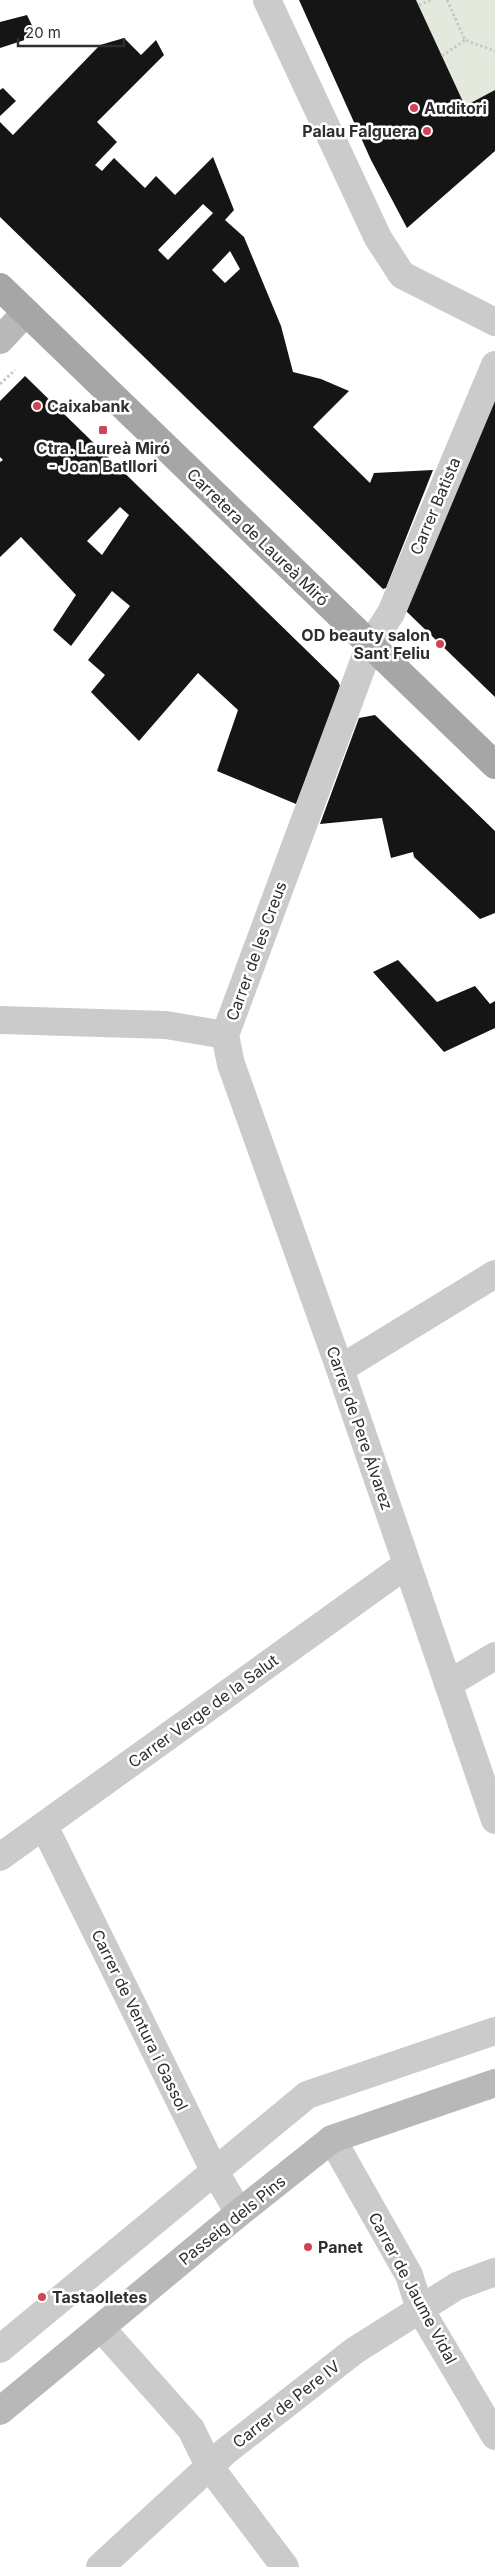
<svg xmlns="http://www.w3.org/2000/svg" width="495" height="2567" font-family="Inter,sans-serif">
	<style>
		.green { fill: #e4e9dd }
		.building { fill: #151515; fill-rule: evenodd }
		.lines { fill: none; stroke-linecap: round; stroke-linejoin: round }
		.path { stroke: #c8c8c8; stroke-width: 3; stroke-dasharray: 2.5 2.5; stroke-linecap: butt }
		.street { stroke: #cbcbcb; stroke-width: 28 }
		.secondary { stroke: #b8b8b8; stroke-width: 28 }
		.primary { stroke: #a6a6a6; stroke-width: 28 }
		.poi-dot { fill: #cf4555; stroke: #fff; stroke-width: 2 }
		.labels { text-anchor: middle; dominant-baseline: central; stroke-width: 5; stroke-linejoin: round; paint-order: stroke }
		.poi-label { font-size: 16px; font-weight: bold; fill: #2e2e2e; stroke: #fff; text-anchor: start }
		.street-label { font-size: 16px; fill: #2e2e2e; stroke: #fff }
	</style>
	<rect width="100%" height="100%" fill="#fff"/>
	<!-- green -->
	<path class="green" d="M 416,0 L 495,0 L 495,90 L 465,106 Z"/>
	<!-- building -->
	<path class="building" d="M 299,0 L 416,0 L 465,106 L 495,90 L 495,151 L 407,228 L 371,160 Z
		M 27,15 L 37,36 L 0,48 L 0,22 Z
		M 124,38 L 141,55 L 156,40 L 164,55 L 97,122 L 117,142 L 95,165 L 102,171 L 114,158 L 145,188 L 156,176 L 175,195 L 213,157 L 234,210 L 225,220 L 244,237 L 281,326 L 293,372 L 321,379 L 349,391 L 313,427 L 370,483 L 374,473 L 433,470 L 386,588 L 383,589 L 0,217 L 0,122 L 13,135 L 100,45 ZM 203,204 L 213,213 L 168,260 L 158,250 ZM 230,251 L 240,269 L 225,283 L 212,270 Z
		M 3,88 L 16,101 L 0,116 L 0,90 Z
		M 25,376 L 338,681 L 340,686 L 336,700 L 296,804 L 217,771 L 238,710 L 198,673 L 139,741 L 91,692 L 105,675 L 88,660 L 130,606 L 112,591 L 71,646 L 53,630 L 76,595 L 21,537 L 0,557 L 0,462 L 3,460 L 0,457 L 0,401 ZM 120,507 L 129,515 L 102,555 L 87,541 Z
		M 495,392 L 495,697 L 405,610 Z
		M 375,715 L 495,831 L 495,913 L 480,919 L 414,857 L 413,852 L 391,858 L 382,818 L 320,824 L 359,718 Z
		M 398,960 L 437,1002 L 475,986 L 490,1004 L 495,1001 L 495,1028 L 444,1052 L 373,972 Z"/>
	<g class="lines">
		<!-- path -->
		<path class="path" d="M 447,0 L 465,40 L 495,51
			M 419,5 L 431,0
			M 442,56 L 465,40
			M 0,384 L 15,370"/>
		<!-- street -->
		<path class="street" d="M 267,0 L 378,238 L 402,275 L 495,322
			M 0,1020 L 166,1025 L 225,1035 L 370,645 L 391,613 L 495,365
			M 225,1035 L 231,1064 L 340,1369 L 495,1820
			M 340,1369 L 495,1274
			M 448,1684 L 495,1656
			M 44,1826 L 214,2170 L 239,2213
			M 0,1857 L 406,1565
			M 332,2139 L 409,2275 L 420,2309 L 495,2436
			M 101,2328 L 191,2429 L 209,2466 L 285,2567
			M 0,2349 L 307,2095 L 495,2031
			M 100,2567 L 226,2451 L 354,2351 L 457,2286 L 495,2272"/>
		<!-- secondary -->
		<path class="secondary" d="M 0,340 L 26,312
			M 0,2411 L 239,2213 L 332,2139 L 495,2083"/>
		<!-- primary -->
		<path class="primary" d="M 0,287 L 495,765"/>
	</g>
	<!-- markers -->
	<g class="poi-dot">
		<circle cx="414" cy="108" r="5"/>
		<circle cx="427" cy="131" r="5"/>
		<circle cx="37" cy="406" r="5"/>
		<rect x="98" y="425" width="10" height="10" rx="2.5"/>
		<circle cx="440" cy="644" r="5"/>
		<circle cx="308" cy="2247" r="5"/>
		<circle cx="42" cy="2297" r="5"/>
	</g>
	<g class="labels">
		<!-- poi labels -->
		<g class="poi-label">
			<text x="424" y="108">Auditori</text>
			<text x="417" y="131" text-anchor="end">Palau Falguera</text>
			<text x="47" y="406">Caixabank</text>
			<text x="103" y="448" text-anchor="middle">Ctra. Laureà Miró<tspan x="103" dy="18">- Joan Batllori</tspan></text>
			<text x="430" y="635" text-anchor="end">OD beauty salon<tspan x="430" dy="18">Sant Feliu</tspan></text>
			<text x="318" y="2247">Panet</text>
			<text x="52" y="2297">Tastaolletes</text>
		</g>
		<!-- street labels -->
		<g class="street-label">
			<text transform="translate(435 506) rotate(-67)">Carrer Batista</text>
			<text transform="translate(258 537) rotate(44)">Carretera de Laureà Miró</text>
			<text transform="translate(256 951) rotate(-70)">Carrer de les Creus</text>
			<text transform="translate(360 1428) rotate(71)">Carrer de Pere Álvarez</text>
			<text transform="translate(203 1711) rotate(-36)">Carrer Verge de la Salut</text>
			<text transform="translate(140 2020) rotate(64)">Carrer de Ventura i Gassol</text>
			<text transform="translate(232 2220) rotate(-39)">Passeig dels Pins</text>
			<text transform="translate(413 2288) rotate(62)">Carrer de Jaume Vidal</text>
			<text transform="translate(286 2404) rotate(-38)">Carrer de Pere IV</text>
		</g>
	</g>
	<!-- scale -->
	<path d="M18 38v8h106v-8" fill="none" stroke="#2e2e2e" stroke-width="2.5"/>
	<text x="25" y="38" font-size="15" fill="#2e2e2e" stroke="#ffffff" stroke-width="4" paint-order="stroke">20 m</text>
</svg>
